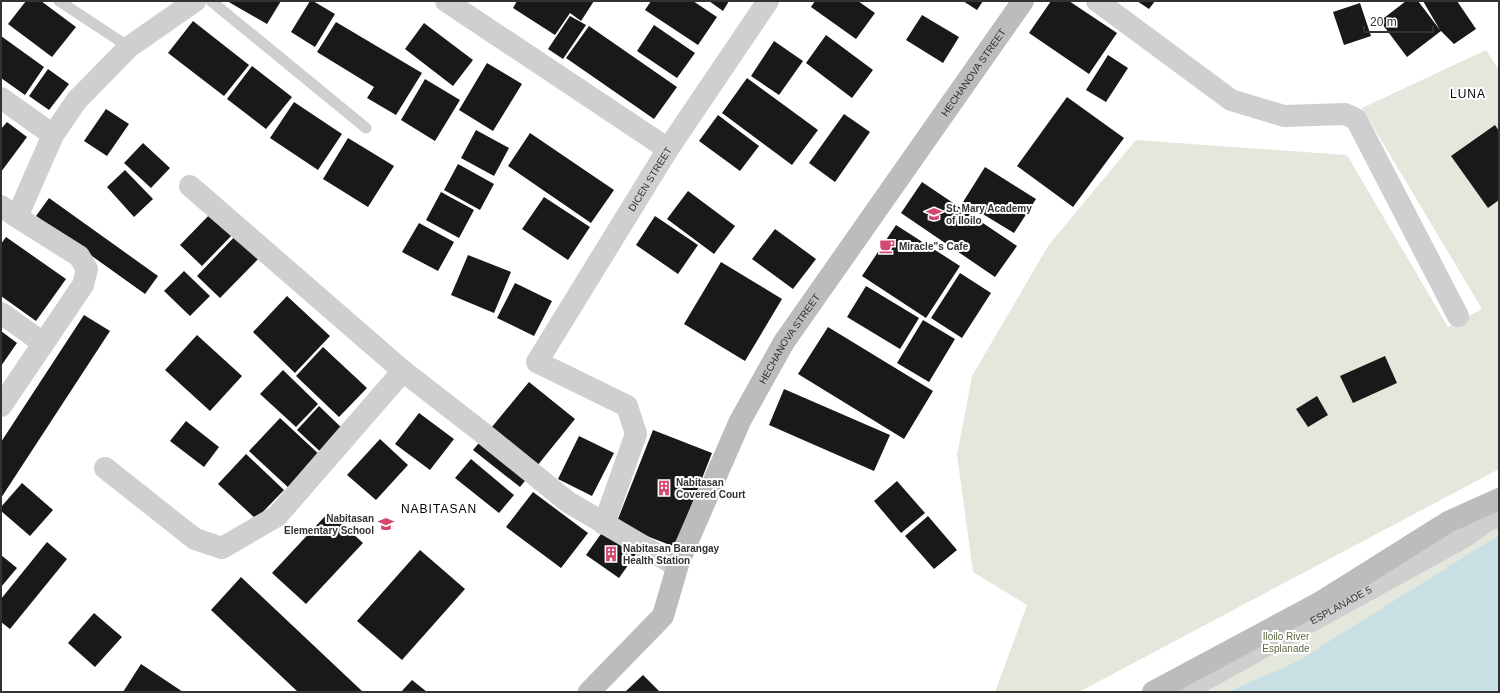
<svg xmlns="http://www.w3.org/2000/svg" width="1500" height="693" font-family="Helvetica,sans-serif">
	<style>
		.green { fill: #e4e8dc }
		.water { fill: #c8e0e4 }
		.building { fill: #191919 }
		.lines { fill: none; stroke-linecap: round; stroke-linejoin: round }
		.lane { stroke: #cfcfcf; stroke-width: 11 }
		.street { stroke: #cfcfcf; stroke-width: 22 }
		.secondary { stroke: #bcbcbc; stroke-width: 22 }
		.labels { text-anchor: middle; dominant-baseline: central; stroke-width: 4; stroke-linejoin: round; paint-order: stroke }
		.street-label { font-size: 10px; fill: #323232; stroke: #fff }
		.poi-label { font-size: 10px; font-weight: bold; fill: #323232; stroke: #fff; text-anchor: start }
		.park-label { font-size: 10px; fill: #5d6a43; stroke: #fff }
		.quarter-label { font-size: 12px; letter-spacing: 1px; fill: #000; stroke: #fff }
	</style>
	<rect width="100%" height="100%" fill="#fff"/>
	<!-- green -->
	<path class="green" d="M 1486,50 L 1499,70 L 1499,469 L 1079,692 L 995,692 L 1027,605 L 973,572 L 957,455 L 972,376 L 1048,246 L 1136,140 L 1347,155 L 1448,327 L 1482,309 L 1362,108 Z
		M 1499,510 L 1499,601 L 1356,692 L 1171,692 Z"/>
	<!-- water -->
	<path class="water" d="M 1499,535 L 1499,692 L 1228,692 L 1296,662 Z"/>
	<!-- building -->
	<path class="building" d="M 26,1 L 41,1 L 76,27 L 52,57 L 8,24 Z
		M 227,1 L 281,1 L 267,24 Z
		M 310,1 L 313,1 L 335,14 L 315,47 L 291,32 Z
		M 517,1 L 594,1 L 581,21 L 570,13 L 555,35 L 513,8 Z
		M 651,1 L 693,1 L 717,17 L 698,45 L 645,10 Z
		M 709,1 L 729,1 L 723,11 Z
		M 815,1 L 858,1 L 875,13 L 856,39 L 811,7 Z
		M 963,1 L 983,1 L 977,10 Z
		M 1051,1 L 1069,1 L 1117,33 L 1089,74 L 1029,33 Z
		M 1137,1 L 1155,1 L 1149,9 Z
		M 1406,1 L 1418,1 L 1440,30 L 1423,1 L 1457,1 L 1476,29 L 1454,44 L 1441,31 L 1407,57 L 1380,21 Z
		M 1360,3 L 1371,36 L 1344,45 L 1333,12 Z
		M 922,15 L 959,37 L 943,63 L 906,40 Z
		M 570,16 L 586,25 L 563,59 L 548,49 Z
		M 193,21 L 249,65 L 224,96 L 168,53 Z
		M 336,22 L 422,73 L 396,115 L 367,98 L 374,87 L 317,52 Z
		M 424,23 L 473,60 L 453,86 L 405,49 Z
		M 654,25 L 695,53 L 677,78 L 637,51 Z
		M 589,26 L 677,87 L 654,119 L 566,58 Z
		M 826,35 L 873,70 L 852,98 L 806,63 Z
		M 1,36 L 44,67 L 25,95 L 1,78 Z
		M 774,41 L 803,61 L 779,95 L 751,76 Z
		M 1108,55 L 1128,68 L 1106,102 L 1086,90 Z
		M 487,63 L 522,84 L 493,131 L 459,110 Z
		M 252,66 L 292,97 L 266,129 L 227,99 Z
		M 48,69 L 69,84 L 49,110 L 29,96 Z
		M 747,78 L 818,130 L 792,165 L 722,113 Z
		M 425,79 L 460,100 L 435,141 L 401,120 Z
		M 1067,97 L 1124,138 L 1073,207 L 1017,166 Z
		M 294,102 L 342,134 L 318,170 L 270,138 Z
		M 106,109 L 129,124 L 107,156 L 84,141 Z
		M 844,114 L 870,132 L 835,182 L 809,163 Z
		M 718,115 L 759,146 L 740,171 L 699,141 Z
		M 7,122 L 27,137 L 1,172 L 1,129 Z
		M 1495,125 L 1499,131 L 1499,200 L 1488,208 L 1451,156 Z
		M 476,130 L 509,148 L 494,176 L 461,158 Z
		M 530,133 L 614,190 L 591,223 L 508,166 Z
		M 348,138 L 394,166 L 368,207 L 323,179 Z
		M 143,143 L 170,168 L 151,188 L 124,163 Z
		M 458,164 L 494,184 L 480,210 L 444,190 Z
		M 985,167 L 1036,199 L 1014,233 L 963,202 Z
		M 125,170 L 153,199 L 134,217 L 107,187 Z
		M 922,182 L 1017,246 L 995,277 L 901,213 Z
		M 688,191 L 735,226 L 714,254 L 667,219 Z
		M 441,192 L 474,210 L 459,238 L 426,220 Z
		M 544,197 L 590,227 L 568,260 L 522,229 Z
		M 49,198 L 158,276 L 145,294 L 36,216 Z
		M 214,210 L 236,231 L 202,266 L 180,245 Z
		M 655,216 L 698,245 L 678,274 L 636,245 Z
		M 419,223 L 454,242 L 438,271 L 402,252 Z
		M 896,225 L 960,266 L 926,318 L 862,276 Z
		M 775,229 L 816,259 L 793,289 L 752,259 Z
		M 239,232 L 263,254 L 220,298 L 197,276 Z
		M 6,237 L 66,279 L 36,321 L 1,296 L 1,244 Z
		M 468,255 L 511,272 L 494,313 L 451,295 Z
		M 721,262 L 782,299 L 745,361 L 684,324 Z
		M 184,271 L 210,296 L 190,316 L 164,291 Z
		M 960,273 L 991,293 L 962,338 L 931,318 Z
		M 515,283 L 552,301 L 534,336 L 497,318 Z
		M 866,286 L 919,318 L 900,349 L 847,317 Z
		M 287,296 L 330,336 L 295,373 L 253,332 Z
		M 84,315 L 110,331 L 1,498 L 1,442 Z
		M 923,320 L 955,339 L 929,382 L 897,363 Z
		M 828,327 L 933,391 L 904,439 L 798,374 Z
		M 1,331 L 17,343 L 1,366 Z
		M 197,335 L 242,376 L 210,411 L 165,370 Z
		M 323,347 L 367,388 L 339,417 L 296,376 Z
		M 1385,356 L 1397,383 L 1353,403 L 1340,376 Z
		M 283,370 L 318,404 L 296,427 L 260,394 Z
		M 529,382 L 575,419 L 520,487 L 473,450 Z
		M 784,389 L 890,435 L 874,471 L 769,425 Z
		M 1317,396 L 1328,415 L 1308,427 L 1296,409 Z
		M 319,406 L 347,433 L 325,456 L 297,430 Z
		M 419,413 L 454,439 L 430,470 L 395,444 Z
		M 280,418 L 322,457 L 291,490 L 249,451 Z
		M 186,421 L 219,447 L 204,467 L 170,441 Z
		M 653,430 L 712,453 L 675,547 L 616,524 Z
		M 579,436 L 614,453 L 592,496 L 558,479 Z
		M 380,439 L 408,465 L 376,500 L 347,475 Z
		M 246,454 L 284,490 L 256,519 L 218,484 Z
		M 471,459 L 514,495 L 499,513 L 455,478 Z
		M 897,481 L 925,513 L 901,533 L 874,501 Z
		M 22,483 L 53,510 L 30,536 L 1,511 L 1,507 Z
		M 533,492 L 588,533 L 561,568 L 506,527 Z
		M 329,512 L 363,543 L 306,604 L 272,573 Z
		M 928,516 L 957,550 L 934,569 L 905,536 Z
		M 603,531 L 636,554 L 619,578 L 586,555 Z
		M 47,542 L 67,559 L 10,629 L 1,622 L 1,599 Z
		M 420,550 L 465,589 L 402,660 L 357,621 Z
		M 1,555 L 17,568 L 1,587 Z
		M 241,577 L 363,692 L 298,692 L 211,610 Z
		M 94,613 L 122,637 L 95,667 L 68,643 Z
		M 141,664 L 183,692 L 123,692 Z
		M 643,675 L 660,692 L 627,692 L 626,691 Z
		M 412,680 L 427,692 L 401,692 Z"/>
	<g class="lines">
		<!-- lane -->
		<path class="lane" d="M 59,1 L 129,47
			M 211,1 L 366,128"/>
		<!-- street -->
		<g class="street">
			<path d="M 446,1 L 668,149"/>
			<path d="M 1097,1 L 1231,100 L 1284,116 L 1345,114 L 1356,119 L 1458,316"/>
			<path d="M 1,98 L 53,135"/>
			<path d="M 190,186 L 403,371 L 479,430 L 568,502 L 677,566"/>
			<path d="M 1,206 L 17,217 L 79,256 L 87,269 L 83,285 L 1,406"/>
			<path d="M 17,217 L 53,135 L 77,100 L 129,47 L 195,1"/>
			<path d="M 1,313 L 43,343"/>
			<path d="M 105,468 L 195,539 L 222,548 L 277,516 L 403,371"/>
			<path id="s1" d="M 604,524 L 636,434 L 627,406 L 537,362 L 668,149 L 768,1"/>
			<path id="s2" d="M 1182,692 L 1464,537 L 1488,520 L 1499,517"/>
		</g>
		<!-- secondary -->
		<g class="secondary">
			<path id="s3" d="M 589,692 L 663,616 L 679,561 L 740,421 L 784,342 L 1023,1"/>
			<path d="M 1153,692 L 1319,603 L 1448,522 L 1499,499"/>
		</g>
	</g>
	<!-- icons -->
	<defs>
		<symbol id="school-bare" viewBox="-9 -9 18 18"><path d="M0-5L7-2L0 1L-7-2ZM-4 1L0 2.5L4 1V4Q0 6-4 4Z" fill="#d44970" stroke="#fff" stroke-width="2.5" paint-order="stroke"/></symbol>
		<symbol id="cafe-bare" viewBox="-9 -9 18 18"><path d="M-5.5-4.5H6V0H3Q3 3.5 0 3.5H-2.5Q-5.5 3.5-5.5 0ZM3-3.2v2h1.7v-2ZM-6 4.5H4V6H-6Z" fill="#d44970" stroke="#fff" stroke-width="2.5" paint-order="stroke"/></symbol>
		<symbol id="building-bare" viewBox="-9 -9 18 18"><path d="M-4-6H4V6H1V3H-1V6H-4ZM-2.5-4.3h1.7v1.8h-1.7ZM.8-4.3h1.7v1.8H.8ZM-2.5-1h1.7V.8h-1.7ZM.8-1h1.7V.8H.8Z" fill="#d44970" stroke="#fff" stroke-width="2.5" paint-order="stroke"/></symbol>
	</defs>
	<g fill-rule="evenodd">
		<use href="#school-bare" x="923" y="203" width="22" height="22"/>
		<use href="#cafe-bare" x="876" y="235" width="22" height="22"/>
		<use href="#building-bare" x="653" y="477" width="22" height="22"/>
		<use href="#school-bare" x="375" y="513" width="22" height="22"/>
		<use href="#building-bare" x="600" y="543" width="22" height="22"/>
	</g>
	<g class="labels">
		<!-- street labels -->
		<g class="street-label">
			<text stroke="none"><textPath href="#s3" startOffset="736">HECHANOVA STREET</textPath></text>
			<text stroke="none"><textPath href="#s1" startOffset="440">DICEN STREET</textPath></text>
			<text stroke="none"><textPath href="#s3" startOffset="412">HECHANOVA STREET</textPath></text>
			<text stroke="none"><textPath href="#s2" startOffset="181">ESPLANADE 5</textPath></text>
		</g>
		<!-- poi labels -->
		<g class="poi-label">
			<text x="946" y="208">St. Mary Academy<tspan x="946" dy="12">of Iloilo</tspan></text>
			<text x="899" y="246">Miracle"s Cafe</text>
			<text x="676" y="482">Nabitasan<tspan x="676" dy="12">Covered Court</tspan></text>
			<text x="374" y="518" text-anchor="end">Nabitasan<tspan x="374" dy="12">Elementary School</tspan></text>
			<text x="623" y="548">Nabitasan Barangay<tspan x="623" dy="12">Health Station</tspan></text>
		</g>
		<!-- park labels -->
		<g class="park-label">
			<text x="1286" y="636">Iloilo River<tspan x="1286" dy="12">Esplanade</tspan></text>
		</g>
		<!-- quarter labels -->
		<g class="quarter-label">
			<text x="1468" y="94">LUNA</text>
			<text x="439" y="509">NABITASAN</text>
		</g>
	</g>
	<!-- border -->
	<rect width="1500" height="693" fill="none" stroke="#323232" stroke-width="4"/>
	<!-- scale -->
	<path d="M1364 26v6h69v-6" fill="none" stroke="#323232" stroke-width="2"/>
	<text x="1370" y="26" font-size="12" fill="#323232" stroke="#ffffff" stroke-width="3" paint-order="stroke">20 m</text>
</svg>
